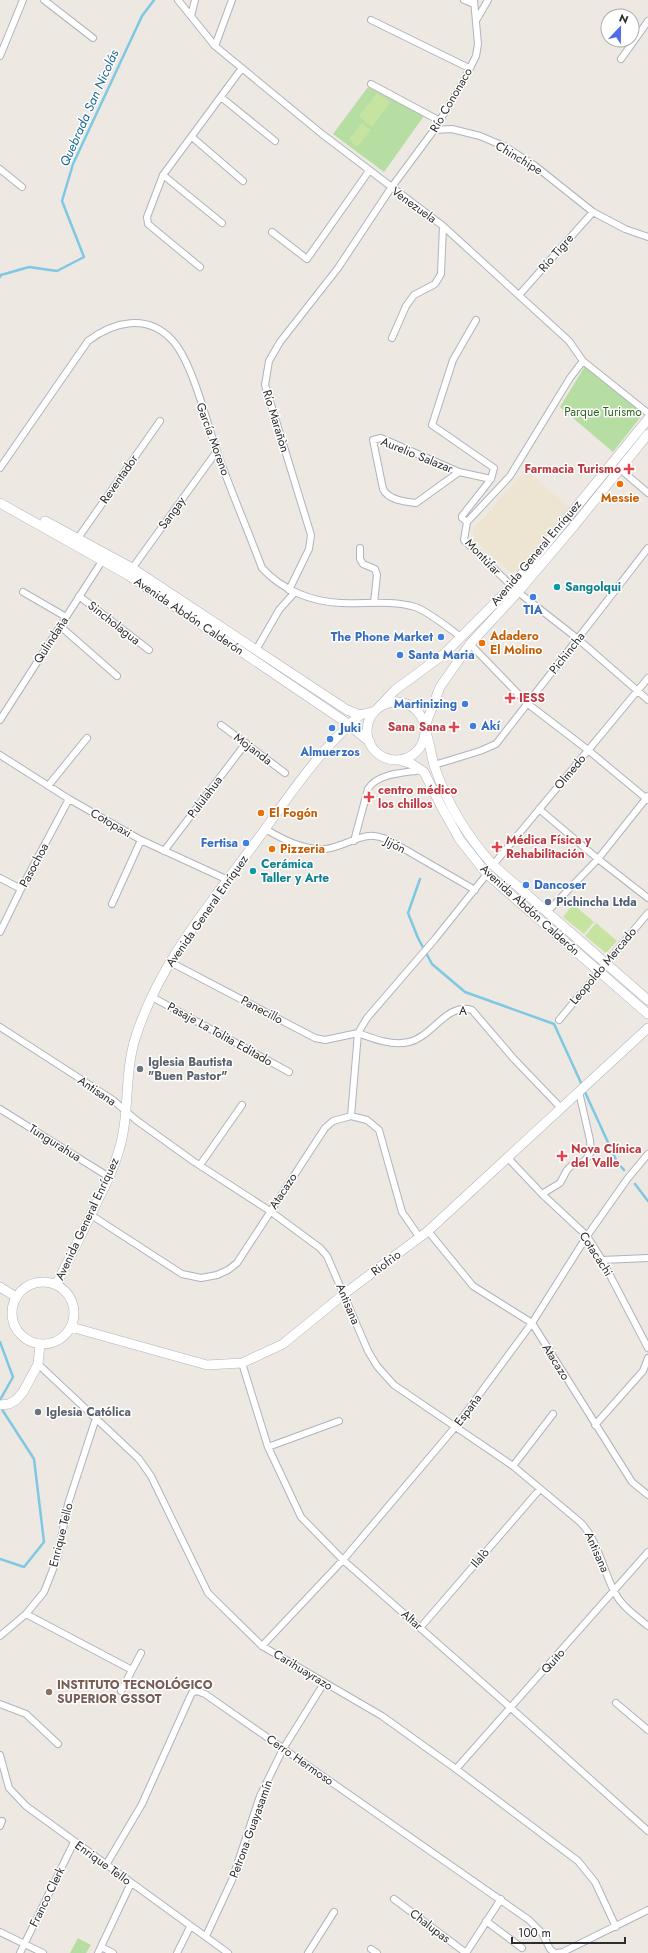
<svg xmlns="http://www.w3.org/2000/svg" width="648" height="1953" font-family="Jost,sans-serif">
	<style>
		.education { fill: #ede4d2 }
		.green { fill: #b6dea3 }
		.pitch { fill: #c6e4a0 }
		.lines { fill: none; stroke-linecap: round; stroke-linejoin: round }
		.stream { stroke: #7ec8e4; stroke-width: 2.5 }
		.street-casing { stroke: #b1b3bc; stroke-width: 8 }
		.secondary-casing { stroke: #b1b3bc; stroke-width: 10 }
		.street { stroke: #fff; stroke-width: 6 }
		.secondary { stroke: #fff; stroke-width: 9 }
		.health-dot { fill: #e0444e; stroke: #fff; stroke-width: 1.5 }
		.food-dot { fill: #e8710a; stroke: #fff; stroke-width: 1.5 }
		.culture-dot { fill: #0f9aa8; stroke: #fff; stroke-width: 1.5 }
		.shop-dot { fill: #3f7fe0; stroke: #fff; stroke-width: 1.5 }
		.service-dot { fill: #5c6f8a; stroke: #fff; stroke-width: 1.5 }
		.worship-dot { fill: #6b7280; stroke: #fff; stroke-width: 1.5 }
		.education-dot { fill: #8d6e63; stroke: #fff; stroke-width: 1.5 }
		.labels { text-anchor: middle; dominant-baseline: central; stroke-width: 3; stroke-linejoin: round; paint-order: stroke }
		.street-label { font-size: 12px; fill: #2d2d2d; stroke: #fff }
		.park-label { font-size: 12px; fill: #2f6522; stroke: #fff }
		.health-label { font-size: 12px; font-weight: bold; fill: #be3a42; stroke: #fff; text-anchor: start }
		.food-label { font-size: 12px; font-weight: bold; fill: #c56008; stroke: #fff; text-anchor: start }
		.culture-label { font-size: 12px; font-weight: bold; fill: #0d838f; stroke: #fff; text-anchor: start }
		.shop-label { font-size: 12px; font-weight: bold; fill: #366cbe; stroke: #fff; text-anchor: start }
		.service-label { font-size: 12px; font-weight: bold; fill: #4e5e75; stroke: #fff; text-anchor: start }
		.worship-label { font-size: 12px; font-weight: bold; fill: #5b616d; stroke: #fff; text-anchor: start }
		.education-label { font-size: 12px; font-weight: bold; fill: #785e54; stroke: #fff; text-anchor: start }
		.water-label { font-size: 13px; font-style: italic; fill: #1a6893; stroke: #fff }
	</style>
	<rect width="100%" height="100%" fill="#ede8e1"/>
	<!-- education -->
	<path class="education" d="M 526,470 L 569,507 L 515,573 L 511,573 L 474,540 L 473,530 Z"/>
	<!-- green -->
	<path class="green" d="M 368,87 L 424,116 L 384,172 L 333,134 Z
		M 585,366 L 643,414 L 613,452 L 560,407 Z
		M 78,1938 L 91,1945 L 86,1953 L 70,1953 Z"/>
	<!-- pitch -->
	<path class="pitch" d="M 377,93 L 390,102 L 372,127 L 359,116 Z
		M 362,123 L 371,130 L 357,147 L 349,139 Z
		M 573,904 L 594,922 L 584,934 L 563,917 Z
		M 596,923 L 617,941 L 606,953 L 585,936 Z"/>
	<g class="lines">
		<!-- stream -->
		<path class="stream" d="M 0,277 L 1,275 L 29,267 L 57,271 L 84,257 L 62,201 L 73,164 L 142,16 L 154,0
			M 420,879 L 408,913 L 418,938 L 432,964 L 465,992 L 554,1024 L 582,1085
			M 584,1090 L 617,1162 L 624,1170
			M 635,1184 L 648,1201
			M 0,1342 L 13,1377 L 0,1400
			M 0,1559 L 24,1567 L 44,1542 L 34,1459 L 1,1408"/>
		<defs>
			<path id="street" d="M 44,0 L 93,38
				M 178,0 L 215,46 L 322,134 L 443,226 L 569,341 L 583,361 L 648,413
				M 464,0 L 474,4
				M 191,16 L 195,0
				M 477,19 L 488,0
				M 371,20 L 469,68
				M 215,46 L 232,0
				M 0,56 L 23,0
				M 621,59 L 648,21
				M 371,84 L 440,121
				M 221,97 L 275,141
				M 434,130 L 452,129 L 480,136 L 506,147 L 534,165 L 593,212 L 625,229 L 648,237
				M 192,137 L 243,181
				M 0,169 L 22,187
				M 163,175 L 222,223
				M 272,232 L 307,259 L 369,171
				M 200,267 L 148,224 L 147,217 L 163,175 L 242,68
				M 519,295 L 593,212
				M 476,320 L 453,360 L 432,425 L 494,468 L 491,479
				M 392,338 L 406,306 L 414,295 L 435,284 L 441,274 L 443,226
				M 583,361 L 570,378 L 510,476 L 467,522 L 464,540 L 518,592 L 578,639 L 648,700
				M 381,438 L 459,472 L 416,503 C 405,502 388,500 383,489 L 373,440 Z
				M 0,468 L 88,341 C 113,322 147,313 172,340 C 192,361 206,420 216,449 C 230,489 247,528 262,568 C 282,590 312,602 341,603 C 365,604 391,600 415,607 C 426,610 450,629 461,637
				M 620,469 L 648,493
				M 459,472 L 491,479 L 462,516 L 462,518 L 467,522
				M 78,538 L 160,421
				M 360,548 L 360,559 L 363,564 L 375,569 L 377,575 L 374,603
				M 131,570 L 217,451
				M 289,590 L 309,549 L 311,535 L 265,385 L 269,361 L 280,342 L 338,268 L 391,188 L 434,130 L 463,82 L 476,56 L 478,44 L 474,0
				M 23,592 L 66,617
				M 79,596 L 149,650
				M 60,626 L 117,676
				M 470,644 L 528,704 L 588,750 L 648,800
				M 256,650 L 279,610 L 295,592
				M 0,720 L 104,558
				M 221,725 L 285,773
				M 0,755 L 69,799 L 141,840 L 228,880
				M 434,765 L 480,751 L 496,744 L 648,548
				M 48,786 L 87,738
				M 539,809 L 598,859 L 648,898
				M 265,829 C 284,840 303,850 325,849 C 340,848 355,837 369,836 C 375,835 382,838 387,839 L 475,890
				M 354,841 L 368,789 C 377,773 405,773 421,770
				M 164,851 L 246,743
				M 493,865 L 648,678
				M 0,878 L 21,889
				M 112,904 L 141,840
				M 547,912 L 598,859 L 648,796
				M 0,932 L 21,889 L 69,799
				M 170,962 L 315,1038 L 325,1040 L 358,1033
				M 152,997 L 289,1072
				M 559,1020 L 648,913
				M 0,1027 L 113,1100 L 136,1120 L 193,1161 L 270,1211 L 320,1248 L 327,1256 L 368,1351 L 377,1366 L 385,1375 L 394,1385 L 513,1466 L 580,1522 C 597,1538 603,1570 614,1591 C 621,1606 636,1616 648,1626
				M 358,1033 C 374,1039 392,1046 409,1042 C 432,1037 447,1002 472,1010 L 514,1059 L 561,1108
				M 0,1109 L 109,1177
				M 351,1116 L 358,1033 L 367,1018 L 435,939 L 487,874
				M 507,1157 L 542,1194 L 587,1236 L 602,1260 L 648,1348
				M 200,1165 L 242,1105
				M 542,1194 L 560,1183 L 567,1170 L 572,1165 L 584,1162 L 591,1152 L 590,1140 L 579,1092
				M 91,1215 L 182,1274 L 201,1278 L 217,1275 L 228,1270 L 237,1263 L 325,1128 L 333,1121 L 351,1116 L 367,1120 L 379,1130 L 402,1212 L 420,1238
				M 428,1231 L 473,1286 L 532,1323 L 632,1482 L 648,1495
				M 602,1260 L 648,1258
				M 242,1363 L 268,1447 L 301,1517 L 343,1560 L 511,1708 L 648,1831
				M 38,1364 L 139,1459 L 151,1476 L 208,1593 L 262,1646 L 382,1716 L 456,1769 L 578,1861 L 595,1882 L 616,1927
				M 595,1425 L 643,1371 L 648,1358
				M 268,1447 L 339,1421
				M 513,1466 L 553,1414
				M 26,1614 L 132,1670
				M 420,1628 L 540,1489
				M 0,1636 L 26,1614 L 44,1592 L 57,1559 L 68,1504 L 96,1418
				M 262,1646 L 343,1560 L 456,1426 L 532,1323 L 587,1236 L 628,1178 L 648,1154
				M 121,1691 L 141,1653
				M 616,1703 L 648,1730
				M 0,1704 L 26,1714 L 58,1744
				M 0,1755 L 9,1788 L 26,1806 L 228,1953
				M 456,1769 L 648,1552
				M 0,1826 L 2,1821
				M 106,1865 L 142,1804 L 190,1697 L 192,1693 L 197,1691 L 205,1694 L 529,1920 L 542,1933 L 550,1949 L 555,1953
				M 394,1899 L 466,1953
				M 486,1921 L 522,1948
				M 0,1932 L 43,1953
				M 206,1936 L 232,1880 L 260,1796 L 283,1749 L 324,1683
				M 101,1947 L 113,1953
				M 371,1949 L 377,1953
				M 20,1953 L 74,1842
				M 98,1953 L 131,1883
				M 177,1953 L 190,1927
				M 308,1953 L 334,1912
				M 466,1953 L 501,1899
				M 557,1953 L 563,1952 L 648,1910"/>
			<path id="secondary" d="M 0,503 L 128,575 L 344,721 L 370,742
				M 45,521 L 132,568 L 347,710 L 360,715 L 375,711
				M367 731a29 29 0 1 1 58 0a29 29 0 1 1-58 0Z
				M 378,708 L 395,690 L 444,654 L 512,586 L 648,419
				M 425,726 L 440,687 L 470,644 L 518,592 L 574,526 L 648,434
				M 426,733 C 430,743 431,755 434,765 C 447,804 466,835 493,865 L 648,1000
				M 399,760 L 412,764 L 424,772 L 442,808 L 460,840 L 487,874 L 648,1014
				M12 1313a31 31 0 1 1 62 0a31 31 0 1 1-62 0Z
				M 56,1285 C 70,1257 84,1230 97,1202 C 106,1185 114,1168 119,1150 C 130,1114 124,1075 135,1039 C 158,965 210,904 255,843 C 287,799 319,750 360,715
				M 0,1287 L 16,1297
				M 71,1327 L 207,1365 L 242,1363 L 283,1344 L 344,1294 L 428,1231 L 648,1028
				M 0,1405 L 9,1404 L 16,1400 L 23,1392 L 38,1364 L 40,1344"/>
		</defs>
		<!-- street casing -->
		<use href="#street" class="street-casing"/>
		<!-- secondary casing -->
		<use href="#secondary" class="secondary-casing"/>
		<!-- street -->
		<use href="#street" class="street"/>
		<!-- secondary -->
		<use href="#secondary" class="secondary"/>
	</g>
	<!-- markers -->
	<g class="health-dot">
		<path d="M627 463h4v4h4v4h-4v4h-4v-4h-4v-4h4z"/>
		<path d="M508 692h4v4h4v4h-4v4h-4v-4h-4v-4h4z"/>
		<path d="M452 721h4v4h4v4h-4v4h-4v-4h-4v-4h4z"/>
		<path d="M367 791h4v4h4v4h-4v4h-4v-4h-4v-4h4z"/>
		<path d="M495 841h4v4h4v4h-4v4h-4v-4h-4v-4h4z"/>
		<path d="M560 1150h4v4h4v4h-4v4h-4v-4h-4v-4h4z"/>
	</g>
	<g class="food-dot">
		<circle cx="620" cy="484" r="4"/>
		<circle cx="482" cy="643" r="4"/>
		<circle cx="261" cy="813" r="4"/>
		<circle cx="272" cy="849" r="4"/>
	</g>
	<g class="culture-dot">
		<circle cx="557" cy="587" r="4"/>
		<circle cx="253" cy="871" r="4"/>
	</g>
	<g class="shop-dot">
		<circle cx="533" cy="597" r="4"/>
		<circle cx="441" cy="637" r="4"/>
		<circle cx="400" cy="655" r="4"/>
		<circle cx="465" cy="704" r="4"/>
		<circle cx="473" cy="726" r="4"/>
		<circle cx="332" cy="728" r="4"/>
		<circle cx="330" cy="739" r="4"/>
		<circle cx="246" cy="843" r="4"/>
		<circle cx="526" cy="885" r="4"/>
	</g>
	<circle class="service-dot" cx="548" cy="902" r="4"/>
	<g class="worship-dot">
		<circle cx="140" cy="1069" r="4"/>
		<circle cx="38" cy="1412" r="4"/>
	</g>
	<circle class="education-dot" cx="49" cy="1692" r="4"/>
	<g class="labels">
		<!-- street labels -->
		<g class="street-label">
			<text transform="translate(451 100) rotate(-60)">Río Cononaco</text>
			<text transform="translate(519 158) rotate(31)">Chinchipe</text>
			<text transform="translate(414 205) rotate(36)">Venezuela</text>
			<text transform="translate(556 253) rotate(-49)">Río Tigre</text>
			<text transform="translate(276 421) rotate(73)">Río Marañòn</text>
			<text transform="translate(213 439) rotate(70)">García Moreno</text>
			<text transform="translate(417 455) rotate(22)">Aurelio Salazar</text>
			<text transform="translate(119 479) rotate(-55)">Reventador</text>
			<text transform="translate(172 513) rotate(-54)">Sangay</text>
			<text transform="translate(536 553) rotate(-50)">Avenida General Enríquez</text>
			<text transform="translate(483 557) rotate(46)">Montùfar</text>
			<text transform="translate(189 616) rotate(34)">Avenida Abdón Calderón</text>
			<text transform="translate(114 623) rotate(38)">Sincholagua</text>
			<text transform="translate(51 640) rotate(-57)">Qulindaña</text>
			<text transform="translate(567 653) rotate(-52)">Pichincha</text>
			<text transform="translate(253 749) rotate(37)">Mojanda</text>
			<text transform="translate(570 772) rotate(-50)">Olmedo</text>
			<text transform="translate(205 797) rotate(-53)">Pululahua</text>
			<text transform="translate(111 823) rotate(30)">Cotopaxi</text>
			<text transform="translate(395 845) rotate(27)">Jijón</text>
			<text transform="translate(34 865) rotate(-62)">Pasochoa</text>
			<text transform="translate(530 910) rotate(42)">Avenida Abdón Calderón</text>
			<text transform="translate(207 911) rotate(-55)">Avenida General Enríquez</text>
			<text transform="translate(603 966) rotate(-50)">Leopoldo Mercado</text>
			<text transform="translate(262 1010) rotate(28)">Panecillo</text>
			<text x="463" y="1011">A</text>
			<text transform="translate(220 1034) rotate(29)">Pasaje La Tolita Editado</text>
			<text transform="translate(97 1091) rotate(34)">Antisana</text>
			<text transform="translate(55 1143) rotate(32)">Tungurahua</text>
			<text transform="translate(283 1191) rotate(-57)">Atacazo</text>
			<text transform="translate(87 1219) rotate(-65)">Avenida General Enríquez</text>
			<text transform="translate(596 1254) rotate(57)">Cotacachi</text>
			<text transform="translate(386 1263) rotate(-37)">Riofrìo</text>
			<text transform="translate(348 1304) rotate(67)">Antisana</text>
			<text transform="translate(556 1362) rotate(58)">Atacazo</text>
			<text transform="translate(468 1410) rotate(-53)">España</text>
			<text transform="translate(61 1535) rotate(-76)">Enrique Tello</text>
			<text transform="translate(597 1552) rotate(66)">Antisana</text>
			<text transform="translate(480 1558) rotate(-49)">Ilalò</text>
			<text transform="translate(412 1620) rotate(41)">Altar</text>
			<text transform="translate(553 1661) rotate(-48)">Quito</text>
			<text transform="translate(303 1670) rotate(31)">Carihuayrazo</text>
			<text transform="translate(300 1760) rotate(35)">Cerro Hermoso</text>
			<text transform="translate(251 1829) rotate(-70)">Petrona Guayasamín</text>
			<text transform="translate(103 1863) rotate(36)">Enrique Tello</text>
			<text transform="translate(47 1897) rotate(-64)">Franco Clerk</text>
			<text transform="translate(430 1926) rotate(37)">Chalupas</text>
		</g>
		<!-- park labels -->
		<g class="park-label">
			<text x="603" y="412">Parque Turismo</text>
		</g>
		<!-- health labels -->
		<g class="health-label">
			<text x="621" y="469" text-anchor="end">Farmacia Turismo</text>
			<text x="519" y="698">IESS</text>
			<text x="446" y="727" text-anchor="end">Sana Sana</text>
			<text x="378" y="790">centro médico<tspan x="378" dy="14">los chillos</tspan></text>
			<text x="506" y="840">Médica Física y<tspan x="506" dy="14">Rehabilitación</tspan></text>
			<text x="571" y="1149">Nova Clínica<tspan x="571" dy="14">del Valle</tspan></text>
		</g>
		<!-- food labels -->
		<g class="food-label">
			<text x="620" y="498" text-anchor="middle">Messie</text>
			<text x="490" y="636">Adadero<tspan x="490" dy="14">El Molino</tspan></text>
			<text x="269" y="813">El Fogón</text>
			<text x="280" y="849">Pizzeria</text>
		</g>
		<!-- culture labels -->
		<g class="culture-label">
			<text x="565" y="587">Sangolqui</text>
			<text x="261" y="864">Cerámica<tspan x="261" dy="14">Taller y Arte</tspan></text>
		</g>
		<!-- shop labels -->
		<g class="shop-label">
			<text x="533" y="610" text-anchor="middle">TIA</text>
			<text x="433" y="637" text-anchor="end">The Phone Market</text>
			<text x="408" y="655">Santa Maria</text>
			<text x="457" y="704" text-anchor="end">Martinizing</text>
			<text x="481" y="726">Akí</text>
			<text x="340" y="728">Juki</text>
			<text x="330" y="752" text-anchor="middle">Almuerzos</text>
			<text x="238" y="843" text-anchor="end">Fertisa</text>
			<text x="534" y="885">Dancoser</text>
		</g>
		<!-- service labels -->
		<g class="service-label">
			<text x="556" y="902">Pichincha Ltda</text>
		</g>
		<!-- worship labels -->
		<g class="worship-label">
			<text x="148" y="1062">Iglesia Bautista<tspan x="148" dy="14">"Buen Pastor"</tspan></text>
			<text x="46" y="1412">Iglesia Católica</text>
		</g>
		<!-- education labels -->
		<g class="education-label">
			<text x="57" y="1685">INSTITUTO TECNOLÓGICO<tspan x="57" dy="14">SUPERIOR GSSOT</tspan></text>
		</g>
		<!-- water labels -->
		<g class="water-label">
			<text transform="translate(89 108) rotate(-66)">Quebrada San Nicolás</text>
		</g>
	</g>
	<!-- north arrow -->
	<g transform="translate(620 28) rotate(22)"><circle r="19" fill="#ffffff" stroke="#ababab"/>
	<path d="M0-3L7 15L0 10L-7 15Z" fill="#516cea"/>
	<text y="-6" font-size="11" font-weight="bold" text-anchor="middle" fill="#2d2d2d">N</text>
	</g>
	<!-- scale -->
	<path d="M512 1937v6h113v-6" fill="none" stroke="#2d2d2d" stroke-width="2"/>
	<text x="518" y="1937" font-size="12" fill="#2d2d2d" stroke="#ffffff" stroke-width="3" paint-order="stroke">100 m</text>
</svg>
